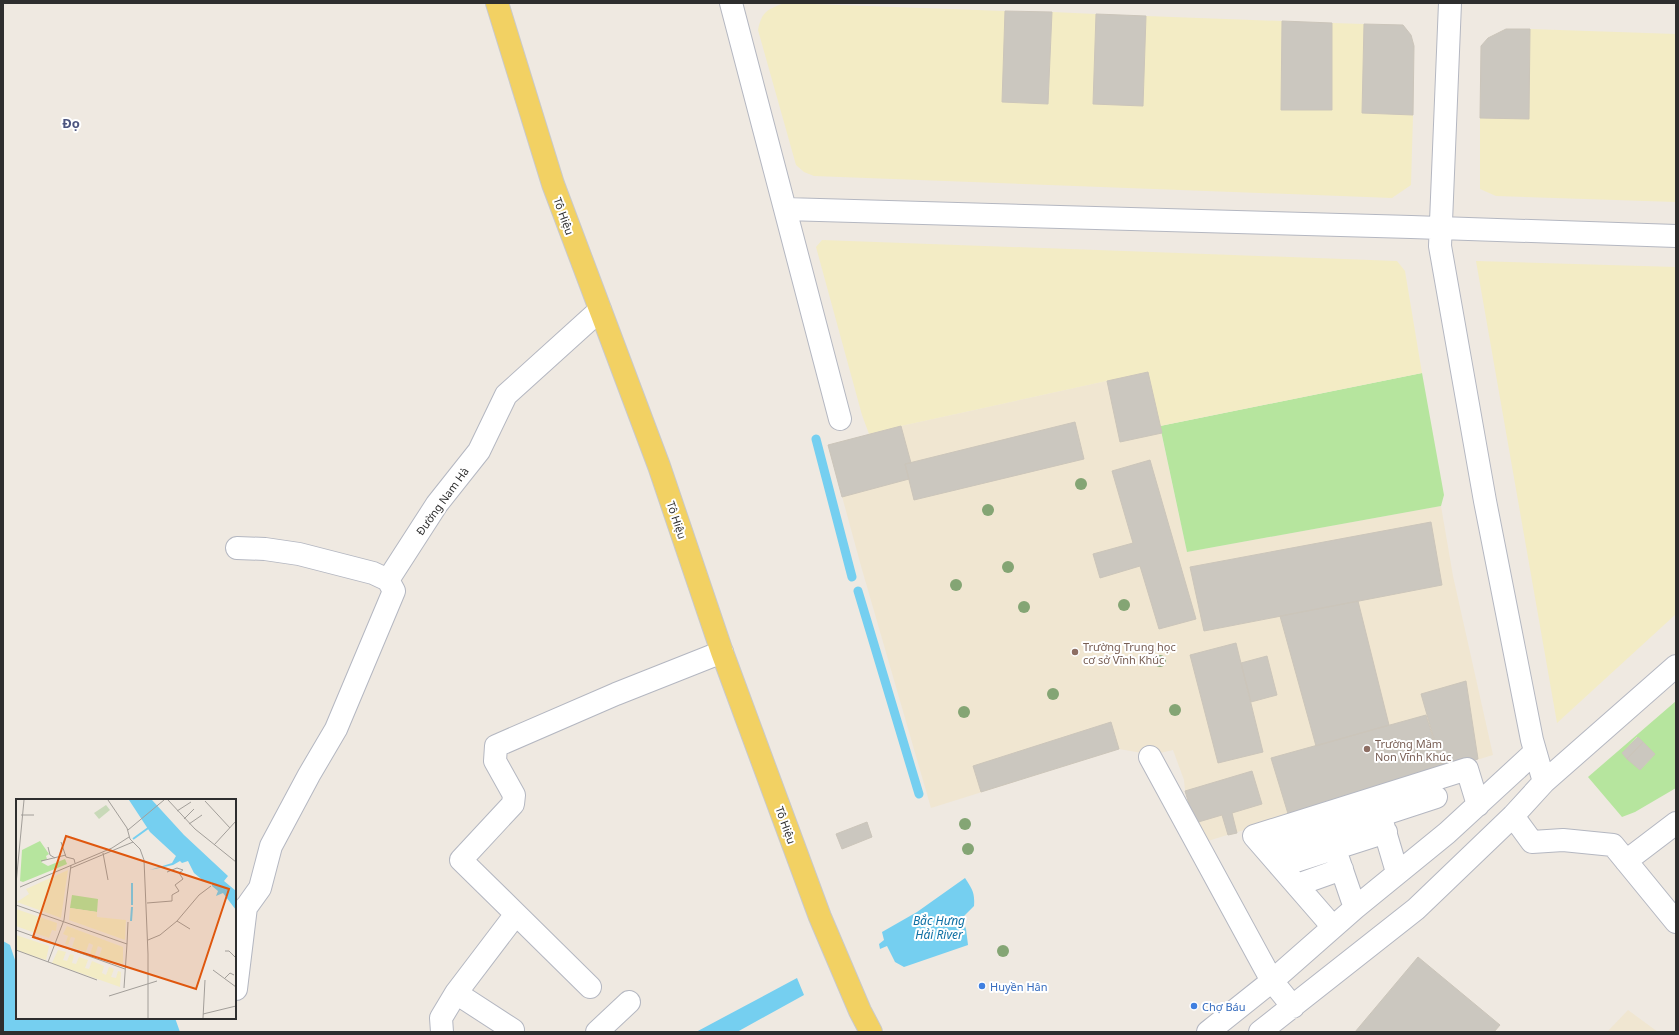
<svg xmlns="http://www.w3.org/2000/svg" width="1679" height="1035" font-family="'Noto Sans',sans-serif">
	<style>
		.education { fill: #f0e6d1 }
		.green { fill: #b6e59e; fill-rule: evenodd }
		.sand { fill: #f3ecc5 }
		.water { fill: #75cff0 }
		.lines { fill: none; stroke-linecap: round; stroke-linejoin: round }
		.stream { stroke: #75cff0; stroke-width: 9 }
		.building { fill: #cbc7bf; stroke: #cbc5ba }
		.minor-casing { stroke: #b4b7c1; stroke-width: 24 }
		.major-casing { stroke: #c9c9c9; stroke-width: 24 }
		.minor { stroke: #fff; stroke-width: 22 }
		.major { stroke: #f2d163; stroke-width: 22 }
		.tree { fill: #84a574 }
		.education-dot { fill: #8d6e63; stroke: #fff; stroke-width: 1.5 }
		.shop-dot { fill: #3f7fe0; stroke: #fff; stroke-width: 1.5 }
		.labels { text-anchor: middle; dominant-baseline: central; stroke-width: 4; stroke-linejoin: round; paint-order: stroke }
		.street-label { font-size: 11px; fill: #2e2e2e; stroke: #fff }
		.education-label { font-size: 11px; fill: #785e54; stroke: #fff; text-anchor: start }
		.shop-label { font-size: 11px; fill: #366cbe; stroke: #fff; text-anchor: start }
		.water-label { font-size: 12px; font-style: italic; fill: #0d6fa3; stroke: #fff }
		.quarter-label { font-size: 13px; font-weight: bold; fill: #4d5680; stroke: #fff }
		.inset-river { fill: none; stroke: #75cff0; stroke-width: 2 }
		.inset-road { fill: none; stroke: #a29e99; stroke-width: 1 }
		.view { fill: #df570e; fill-opacity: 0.15; stroke: #df570e; stroke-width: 2 }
		.inset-edge { fill: none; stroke: #2e2e2e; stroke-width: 2 }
	</style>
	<rect width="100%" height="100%" fill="#efe9e1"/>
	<!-- education -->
	<path class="education" d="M 1148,372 L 1187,552 L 1441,506 L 1453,576 L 1493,755 L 1201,843 L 1185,791 L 1184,780 L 1173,750 L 1160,753 L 1148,754 L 1119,749 L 931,808 L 861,566 L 828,445 L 901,426 Z
		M 1628,1010 L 1658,1032 L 1607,1032 Z"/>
	<!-- green -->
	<path class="green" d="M 1422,373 L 1444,495 L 1441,506 L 1187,552 L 1160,426 Z
		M 1676,701 L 1676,788 L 1635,812 L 1622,817 L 1588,777 ZM 1637,737 L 1655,754 L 1640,770 L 1622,753 Z"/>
	<!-- sand -->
	<path class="sand" d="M 784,3 L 1005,11 L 1002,102 L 1048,104 L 1052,12 L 1096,14 L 1093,103 L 1142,105 L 1146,16 L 1282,21 L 1281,110 L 1332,110 L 1332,23 L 1364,24 L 1362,113 L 1413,115 L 1411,185 L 1392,198 L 814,176 L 804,172 L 796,165 L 758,30 C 762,11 767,10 784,3 Z
		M 1530,29 L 1676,34 L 1676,202 L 1496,196 L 1480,189 L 1480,118 L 1529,119 Z
		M 822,240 L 1397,261 L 1405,271 L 1422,373 L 1160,426 L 1148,372 L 901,426 L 869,434 L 862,415 L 816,247 Z
		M 1476,261 L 1676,267 L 1676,614 L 1557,723 Z"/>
	<!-- water -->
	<path class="water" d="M 965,878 C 972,889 975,892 974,906 L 962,918 L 966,929 L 968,945 L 904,967 L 895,962 L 887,946 L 880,949 L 879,944 L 884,940 L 882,932 L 917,912 Z
		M 3,941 L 10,945 L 17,966 L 17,1018 L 175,1018 L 180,1032 L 3,1032 Z
		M 797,978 L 804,995 L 737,1032 L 696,1032 Z"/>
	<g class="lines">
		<!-- stream -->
		<path class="stream" d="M 816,439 L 852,577
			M 858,591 L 919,794"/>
	</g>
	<!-- building -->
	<path class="building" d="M 1005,11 L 1052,12 L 1048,104 L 1002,102 Z
		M 1096,14 L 1146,16 L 1143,106 L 1093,104 Z
		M 1282,21 L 1332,23 L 1332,110 L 1281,110 Z
		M 1364,24 L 1403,25 L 1411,35 L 1414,46 L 1413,115 L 1362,113 Z
		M 1506,29 L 1530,29 L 1529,119 L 1480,118 L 1481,46 L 1488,38 Z
		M 1148,372 L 1162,433 L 1120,442 L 1107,381 Z
		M 1075,422 L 1084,459 L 914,500 L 905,464 Z
		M 901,426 L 911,463 L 905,464 L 909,479 L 842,497 L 828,445 Z
		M 1150,460 L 1196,619 L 1159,629 L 1140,566 L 1100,578 L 1093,554 L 1133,543 L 1112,471 Z
		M 1431,522 L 1442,585 L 1204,631 L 1190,567 Z
		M 1358,601 L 1389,725 L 1316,746 L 1280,616 Z
		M 1236,643 L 1263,752 L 1218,763 L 1190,655 Z
		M 1267,656 L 1277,695 L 1251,702 L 1241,663 Z
		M 1466,681 L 1478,759 L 1443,770 L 1421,694 Z
		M 1426,715 L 1443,770 L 1289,817 L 1271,758 Z
		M 1111,722 L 1119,749 L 981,792 L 973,766 Z
		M 1638,737 L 1643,742 L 1627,759 L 1622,753 Z
		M 1643,742 L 1655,754 L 1640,770 L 1627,759 Z
		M 1252,771 L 1262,804 L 1232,813 L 1237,833 L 1228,835 L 1222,815 L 1195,823 L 1185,791 Z
		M 867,822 L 872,837 L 842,849 L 836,834 Z
		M 1418,957 L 1500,1025 L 1494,1032 L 1355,1032 Z"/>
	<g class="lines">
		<defs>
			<path id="minor" d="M 731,3 L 785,209 L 1411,227 L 1676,236
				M 1450,3 L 1440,246 L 1485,501 L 1532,740 L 1544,782
				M 785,209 L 840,419
				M 237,548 L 265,549 L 299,554 L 373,573 L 388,580 L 437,504 L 479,451 L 506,395 L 600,310
				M 1150,757 L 1272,981 L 1293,1007
				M 1513,816 L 1532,842 L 1563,840 L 1613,845 L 1676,922
				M 1381,818 L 1397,872
				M 1330,835 L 1355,908
				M 1268,852 L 1436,797
				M 1626,861 L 1676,823
				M 1280,866 L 1386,832
				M 1297,885 L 1342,869
				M 516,914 L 590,987
				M 235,923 L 260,888 L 271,846 L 309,775 L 336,729 L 394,591 L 388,580
				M 1333,927 L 1254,836 L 1467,769 L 1478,805
				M 236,989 L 246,907
				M 442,1032 L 441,1018 L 456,993
				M 511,1032 L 513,1030 L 456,993 L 516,914 L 461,860 L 513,804 L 514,795 L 495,761 L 496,746 L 616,694 L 722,652
				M 597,1032 L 629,1002
				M 1208,1032 L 1272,981 L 1355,908 L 1447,833 L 1535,752
				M 1260,1032 L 1416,909 L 1513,816 L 1544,782 L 1676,666"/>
			<path id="major" d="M 497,3 L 553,184 L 659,466 L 722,652 L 820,917 L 860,1011 L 871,1032"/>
		</defs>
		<!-- minor casing -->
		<use href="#minor" class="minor-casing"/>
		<!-- major casing -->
		<use href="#major" class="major-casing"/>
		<!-- minor -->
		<use href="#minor" class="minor"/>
		<!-- major -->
		<use href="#major" class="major"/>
	</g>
	<!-- trees -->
	<g class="tree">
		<circle cx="1081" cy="484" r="6"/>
		<circle cx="988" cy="510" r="6"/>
		<circle cx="1008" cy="567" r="6"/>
		<circle cx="956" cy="585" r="6"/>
		<circle cx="1124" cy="605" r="6"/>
		<circle cx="1024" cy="607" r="6"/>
		<circle cx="1160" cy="661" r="6"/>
		<circle cx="1053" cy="694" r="6"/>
		<circle cx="1175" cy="710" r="6"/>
		<circle cx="964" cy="712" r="6"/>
		<circle cx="965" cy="824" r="6"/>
		<circle cx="968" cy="849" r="6"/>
		<circle cx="1003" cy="951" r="6"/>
	</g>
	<!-- markers -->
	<g class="education-dot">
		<circle cx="1075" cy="652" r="4"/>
		<circle cx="1367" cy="749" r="4"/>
	</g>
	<g class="shop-dot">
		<circle cx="982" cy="986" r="4"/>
		<circle cx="1194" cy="1006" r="4"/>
	</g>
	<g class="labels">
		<!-- street labels -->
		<g class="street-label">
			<text transform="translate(564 216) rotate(70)">Tô Hiệu</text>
			<text transform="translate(442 501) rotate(-54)">Đường Nam Hà</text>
			<text transform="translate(677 520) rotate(71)">Tô Hiệu</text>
			<text transform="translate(786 825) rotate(70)">Tô Hiệu</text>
		</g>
		<!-- education labels -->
		<g class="education-label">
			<text x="1083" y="646">Trường Trung học<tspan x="1083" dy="13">cơ sở Vĩnh Khúc</tspan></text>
			<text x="1375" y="743">Trường Mầm<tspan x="1375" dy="13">Non Vĩnh Khúc</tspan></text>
		</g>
		<!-- shop labels -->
		<g class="shop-label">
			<text x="990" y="986">Huyền Hân</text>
			<text x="1202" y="1006">Chợ Báu</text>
		</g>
		<!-- water labels -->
		<g class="water-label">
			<text x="939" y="920">Bắc Hưng<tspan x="939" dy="14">Hải River</tspan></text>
		</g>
		<!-- quarter labels -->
		<g class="quarter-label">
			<text x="71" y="123">Đọ</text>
		</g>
	</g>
	<!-- overview -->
	<g transform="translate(16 799)">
		<rect width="220" height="220" fill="#efe9e1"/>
		<path d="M 24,42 L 33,55 L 30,57 L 31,60 L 25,63 L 32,67 L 49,60 L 51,65 L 7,83 L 4,82 L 6,51 ZM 56,96 L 82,100 L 81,113 L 54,109 Z" fill="#b6e59e"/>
		<path d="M 52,71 L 45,119 L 1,103 L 13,95 L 10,90 ZM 54,109 L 81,113 L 81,118 L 110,121 L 109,141 L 53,121 ZM 0,110 L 41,124 L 40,132 L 36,131 L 33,139 L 0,127 ZM 51,127 L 107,148 L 107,165 L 83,158 L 86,149 L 82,147 L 79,156 L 74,155 L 77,146 L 73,144 L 70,153 L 56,148 L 59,139 L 55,138 L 52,146 L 49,145 L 52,137 L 47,135 ZM 0,136 L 33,147 L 30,161 L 0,151 ZM 42,151 L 50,153 L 47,161 L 51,162 L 54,155 L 58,156 L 56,164 L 60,165 L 63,158 L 72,161 L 69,169 L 73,170 L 76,162 L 88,167 L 86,174 L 90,176 L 93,168 L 98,170 L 95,178 L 100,179 L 102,172 L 105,173 L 104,188 L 36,164 Z" fill="#f3ecc5"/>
		<path d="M 90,6 L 94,11 L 83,20 L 78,14 Z" fill="#c8d9b8"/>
		<path d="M 113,1 L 136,1 L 168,36 L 212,77 L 208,82 L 220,92 L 220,111 L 207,94 L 200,97 L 202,92 L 196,87 L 196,83 L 189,83 L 178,74 L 172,62 L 166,64 L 164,62 L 157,66 L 134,71 L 156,64 L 160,57 L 134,33 Z" fill="#75cff0"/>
		<path class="inset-river" d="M 117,40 L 135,27M 116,106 L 116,84M 115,122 L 116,108"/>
		<path class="inset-road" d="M 92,1 L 111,29 L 114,40 L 124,50 L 128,61 L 132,155 L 132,219M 152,1 L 179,30 L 220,63M 189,2 L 214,29M 161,12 L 175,3M 5,16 L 18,16M 168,20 L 178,10M 173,25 L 186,16M 112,31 L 148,1M 45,43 L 50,58 L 58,60 L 59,64M 198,46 L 220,22M 32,48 L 34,56 L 39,59M 87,54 L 92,81M 25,62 L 50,56M 55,69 L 117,43M 0,85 L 8,1M 4,88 L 96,49 L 113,38M 131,104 L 156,102 L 156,96 L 163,92 L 159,86 L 167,80 L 163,74 L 167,71 L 161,69 L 151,73M 0,106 L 111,145 L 108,189M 161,122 L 183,96 L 195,87M 0,131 L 109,170M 132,141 L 144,136 L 161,122 L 174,130M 111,145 L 112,123M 0,151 L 81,181M 209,152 L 213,152 L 220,159M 32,163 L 48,121 L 55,66M 197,171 L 220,188M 208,180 L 214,174 L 218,176M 93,197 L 141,182M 187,215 L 220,207M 187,219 L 189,181"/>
		<path class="view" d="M 50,37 L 213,90 L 180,190 L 17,138 Z"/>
		<rect width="220" height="220" class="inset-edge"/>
	</g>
	<!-- border -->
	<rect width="1679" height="1035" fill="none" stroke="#2e2e2e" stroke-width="8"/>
</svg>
